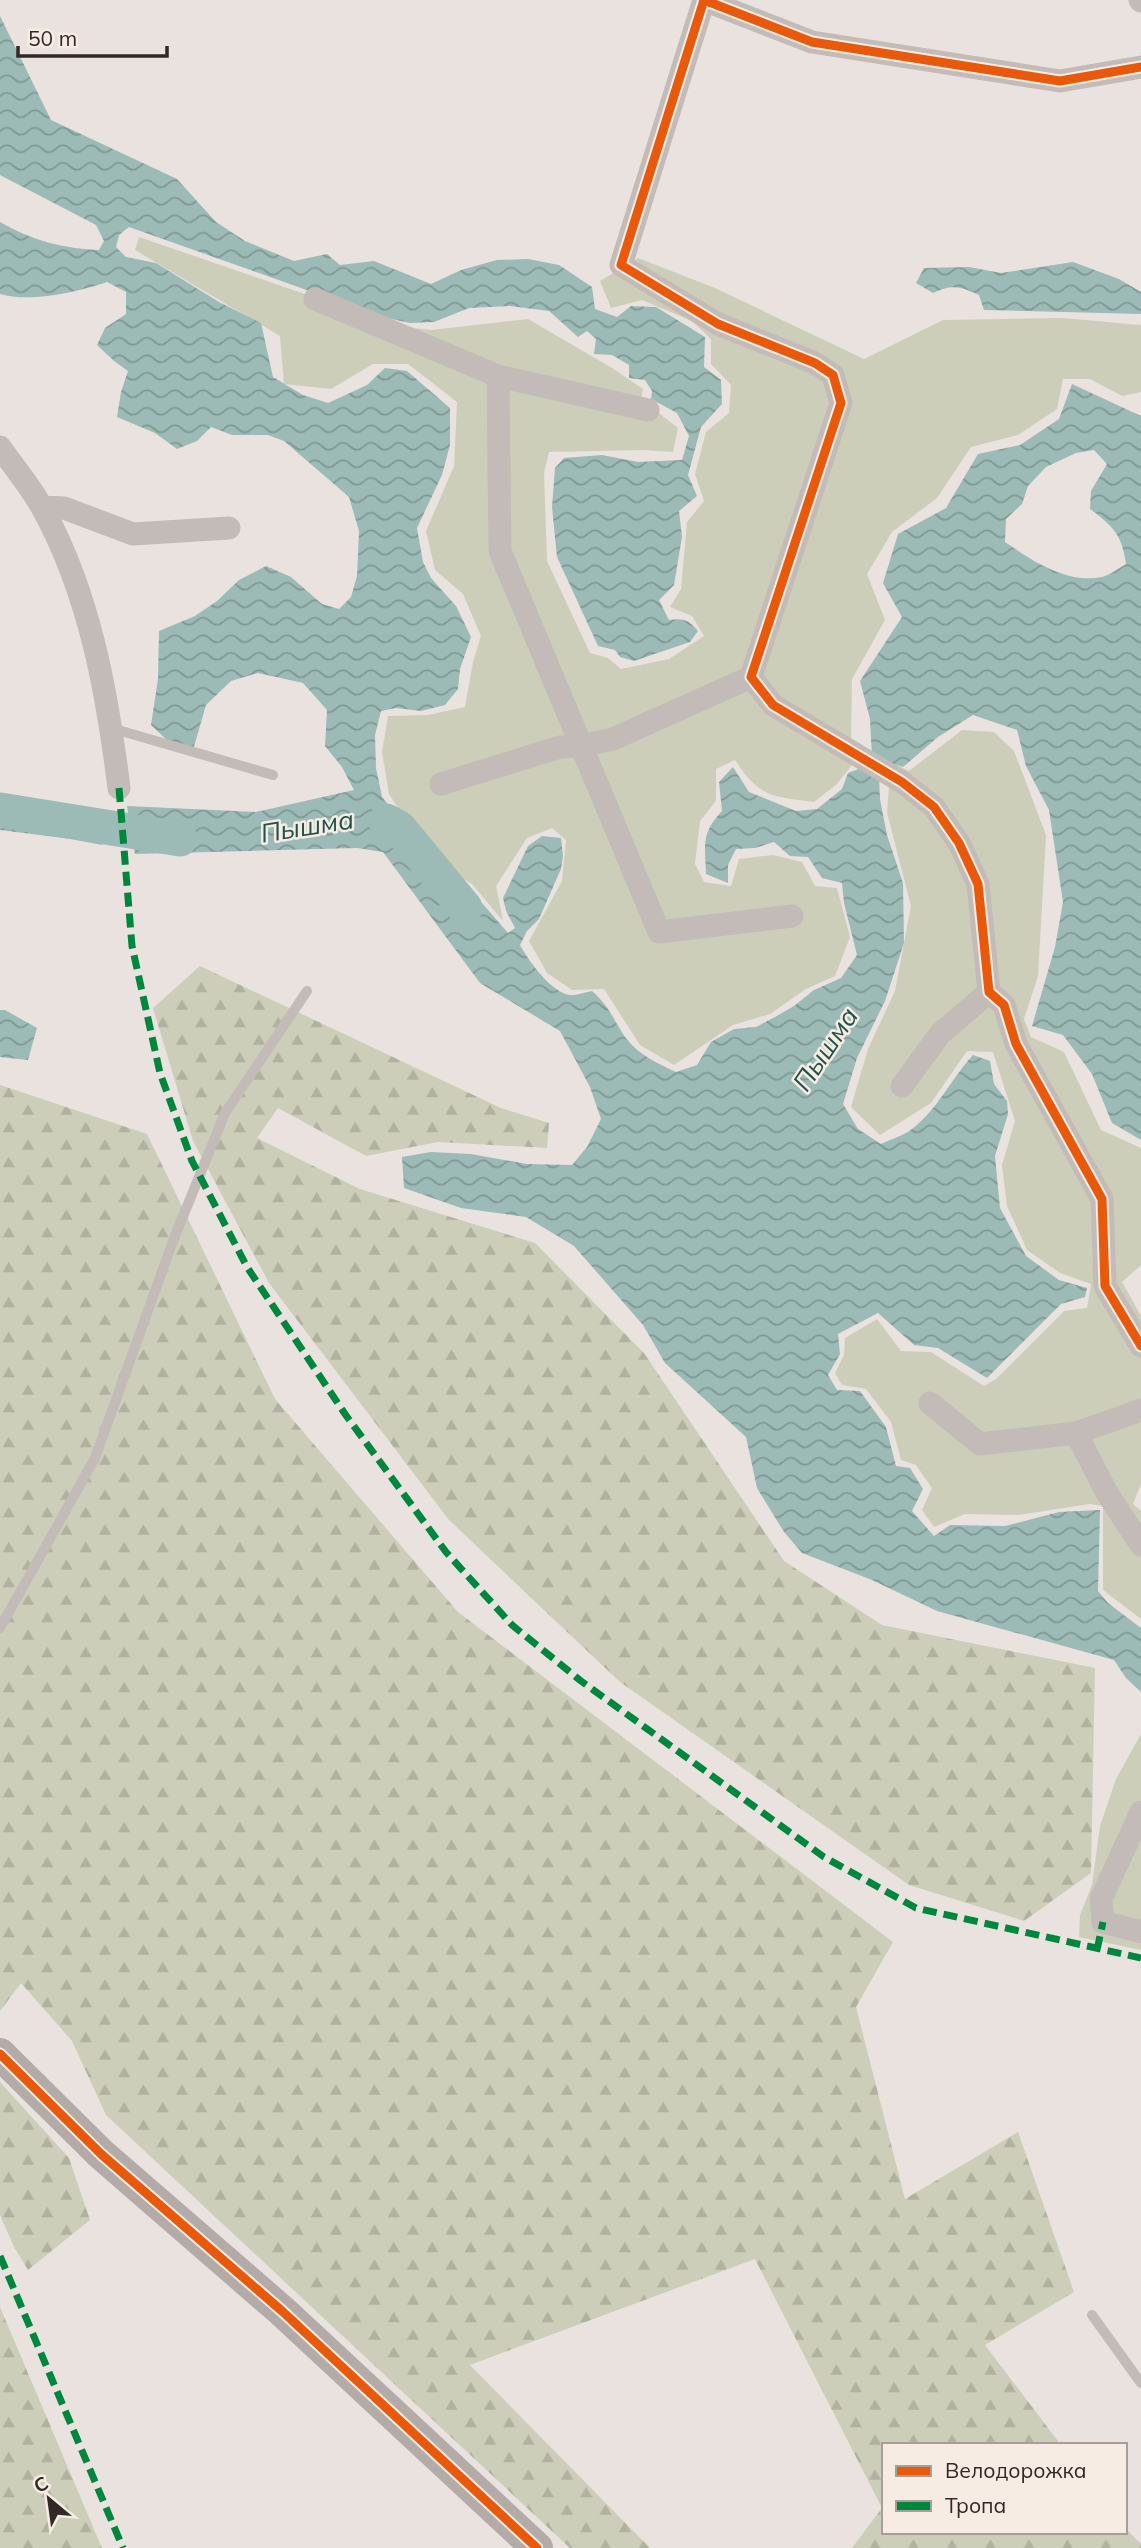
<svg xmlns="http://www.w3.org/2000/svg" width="1141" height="2548" font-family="Mulish,sans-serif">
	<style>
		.forest { fill: url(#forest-firs) }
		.green { fill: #cdceb9 }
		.water { fill: url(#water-waves); fill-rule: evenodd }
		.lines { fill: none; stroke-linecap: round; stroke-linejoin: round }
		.river { stroke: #9cbbb6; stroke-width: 35 }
		.lane { stroke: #c3bbb7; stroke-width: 10 }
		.street { stroke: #c3bbb7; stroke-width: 23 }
		.secondary { stroke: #b3aba8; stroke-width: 32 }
		.quiet { stroke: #00873e; stroke-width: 7; stroke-dasharray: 14 7; stroke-linecap: butt }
		.cycleway-casing { stroke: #f7ece4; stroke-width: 13 }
		.cycleway { stroke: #e8590c; stroke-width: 9 }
		.labels { text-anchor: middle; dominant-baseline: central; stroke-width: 5; stroke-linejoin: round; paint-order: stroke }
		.water-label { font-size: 26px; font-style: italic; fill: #1f514d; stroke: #f7ece4 }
	</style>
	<defs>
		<pattern id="forest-firs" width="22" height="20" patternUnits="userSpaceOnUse" patternTransform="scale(1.75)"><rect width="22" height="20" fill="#cdceb9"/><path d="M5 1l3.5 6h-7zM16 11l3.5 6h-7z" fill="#b0b19f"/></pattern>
		<pattern id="water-waves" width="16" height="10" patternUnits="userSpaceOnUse" patternTransform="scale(1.75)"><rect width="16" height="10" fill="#9cbbb6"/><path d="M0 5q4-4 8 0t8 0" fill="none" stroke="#809894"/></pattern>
	</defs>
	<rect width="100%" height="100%" fill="#eae2de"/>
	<!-- forest -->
	<path class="forest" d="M 200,966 L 501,1108 L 549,1123 L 547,1148 L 438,1142 L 366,1156 L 278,1108 L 257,1138 L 360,1189 L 535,1243 L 644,1353 L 784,1561 L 882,1625 L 1095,1668 L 1091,1873 L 1024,1921 L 909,1885 L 620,1682 L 449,1520 L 269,1283 L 193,1141 L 153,1008 Z
		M 0,1085 L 147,1134 L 275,1399 L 458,1612 L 893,1942 L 856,2007 L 905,2199 L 1018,2132 L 1074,2292 L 985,2345 L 1061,2445 L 884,2445 L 884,2532 L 1125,2532 L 1125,2528 L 1141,2544 L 1141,2548 L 852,2548 L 882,2508 L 755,2259 L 470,2365 L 650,2548 L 570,2548 L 106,2115 L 72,2041 L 21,1983 L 0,2011 Z
		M 0,2082 L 69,2158 L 90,2220 L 28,2270 L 14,2247 L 0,2215 Z
		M 0,2307 L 102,2548 L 0,2548 Z"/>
	<!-- green -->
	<path class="green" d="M 139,237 L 398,326 L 431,330 L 528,319 L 612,368 L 643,389 L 641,399 L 678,428 L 673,452 L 644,450 L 549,452 L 544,473 L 547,561 L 590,653 L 608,658 L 621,669 L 669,659 L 704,636 L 692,616 L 670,607 L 681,589 L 687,522 L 704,501 L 695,474 L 706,432 L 729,413 L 731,385 L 711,364 L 711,339 L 692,321 L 642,300 L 611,308 L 600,281 L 638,258 L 715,288 L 864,359 L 943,320 L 1063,318 L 1141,325 L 1141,392 L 1122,396 L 1090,379 L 1063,379 L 1057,409 L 1018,435 L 971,447 L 937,498 L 892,532 L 867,574 L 885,620 L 852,679 L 851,743 L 909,771 L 962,730 L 994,732 L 1014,751 L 1046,835 L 1038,976 L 1024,1019 L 1031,1037 L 1064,1052 L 1101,1130 L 1141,1148 L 1141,1265 L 1122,1282 L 1141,1316 L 1141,1484 L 1133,1504 L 1141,1511 L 1141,1619 L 1103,1590 L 1103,1506 L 1090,1504 L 1018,1515 L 965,1514 L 934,1527 L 922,1510 L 932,1488 L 916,1465 L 901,1460 L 891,1422 L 866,1389 L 842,1385 L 835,1373 L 844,1355 L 845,1338 L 877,1319 L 901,1351 L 931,1352 L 984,1386 L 996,1379 L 1064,1311 L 1087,1308 L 1091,1284 L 1060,1273 L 1027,1250 L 1007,1206 L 1002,1165 L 1015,1121 L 993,1052 L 967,1051 L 931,1103 L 880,1135 L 851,1107 L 868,1049 L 895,991 L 911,906 L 887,813 L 889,786 L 852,765 L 836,785 L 814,802 C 771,796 760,798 735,760 L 716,769 L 716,801 L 700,821 L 695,864 L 704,882 L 731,886 L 739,859 L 773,855 L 802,862 L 815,886 L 837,888 L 850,937 L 835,976 L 806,989 L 770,1014 L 733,1025 L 674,1065 L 640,1045 L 604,989 L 572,990 L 547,973 L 529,941 L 562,881 L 566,840 L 552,828 L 527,838 L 496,886 L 503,921 L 472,884 L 433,861 L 389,794 L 382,752 L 388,716 L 428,715 L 465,707 L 473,662 L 481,636 L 463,594 L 435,570 L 426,531 L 454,466 L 457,402 L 408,364 L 373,364 L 331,389 L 284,384 L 280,336 L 135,250 Z
		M 1141,1734 L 1141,1950 L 1079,1937 L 1080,1915 L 1092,1885 L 1100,1826 L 1116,1779 Z"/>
	<!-- water -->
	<path class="water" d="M 0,16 L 51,120 L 177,179 L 216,222 L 245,241 L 294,261 L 327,254 L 340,265 L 374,261 L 431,284 L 461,270 L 497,260 L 528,259 L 559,265 L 592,287 L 595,309 L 617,317 L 631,306 L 656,307 L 705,337 L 704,367 L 721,380 L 722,404 L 701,427 L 688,475 L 697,496 L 679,511 L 682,537 L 674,585 L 659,600 L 669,620 C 683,618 689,620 698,631 L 690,642 L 634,661 L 620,657 L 615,650 L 598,646 L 557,557 L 552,507 L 555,468 L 564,458 L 602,455 L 638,462 L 682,460 L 689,436 L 677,413 L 651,399 L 652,391 L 645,380 L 629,378 L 629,365 L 612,355 L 594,354 L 596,339 L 587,331 L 578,337 L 549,311 L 510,306 L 469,308 L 434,322 L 410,323 L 337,307 L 315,293 L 129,227 L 119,235 L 116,247 L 126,257 L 156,263 L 219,302 L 261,323 L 273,377 L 303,395 L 328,403 L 367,385 L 385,368 L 407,371 L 450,408 L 450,445 L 442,475 L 417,528 L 423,562 L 431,578 L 456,606 L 471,637 L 460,669 L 458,689 L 445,705 L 421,711 L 396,708 L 381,711 L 375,735 L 376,768 L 382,797 L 397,815 L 430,870 L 469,888 L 508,933 L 515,928 L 506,911 L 503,898 L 528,846 L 542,836 L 561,838 L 563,856 L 561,869 L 539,919 L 527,931 L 520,945 C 529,961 550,991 569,995 C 575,996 586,992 592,991 C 610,1007 613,1019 625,1037 C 637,1054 659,1064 676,1072 L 697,1065 L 711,1042 L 734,1029 L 756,1027 L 775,1017 L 794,1006 L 814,990 L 841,978 L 857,955 L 844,903 L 842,883 L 822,878 L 808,857 L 790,856 L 774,842 L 755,848 L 736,849 L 728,865 L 728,883 L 706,874 C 705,845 701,833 722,811 L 719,782 L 733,767 L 749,792 L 796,811 L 817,809 L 842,789 L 848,773 L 864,767 L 879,777 L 880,799 L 887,835 L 903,883 L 904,943 L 885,1001 L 857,1058 L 843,1104 L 858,1129 L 881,1144 C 891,1139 903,1136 912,1129 C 938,1109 951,1079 973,1055 L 990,1061 L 994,1084 L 1007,1101 L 1008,1114 L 995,1156 L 1000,1208 L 1026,1256 L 1059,1280 L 1087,1288 L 1085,1297 L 1061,1304 L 987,1378 L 938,1348 L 914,1345 L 878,1313 L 838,1334 L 840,1354 L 828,1375 L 837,1390 L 860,1391 L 886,1427 L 896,1466 L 910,1468 L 923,1489 L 912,1511 L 934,1536 L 950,1525 L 1005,1526 L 1059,1512 L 1100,1510 L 1098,1591 L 1108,1603 L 1141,1628 L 1141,1692 L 1126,1678 L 1114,1660 L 937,1611 L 872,1580 L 802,1553 L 784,1532 L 757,1488 L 746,1437 L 665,1363 L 643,1325 L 574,1246 L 526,1217 L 461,1208 L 404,1188 L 402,1157 L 431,1152 L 471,1154 L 527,1164 L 572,1165 L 587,1147 L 601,1119 L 590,1087 L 560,1031 L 480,983 L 383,852 L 357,848 L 135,854 L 127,806 L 256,812 L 354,790 L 342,767 L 325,746 L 327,710 L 303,683 L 258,673 L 231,681 L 206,705 L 193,750 L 169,742 L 151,725 L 158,679 L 159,631 L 195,616 L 217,601 L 239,580 L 266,566 L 291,577 L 322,604 L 339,609 L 351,597 L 357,576 L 359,531 L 349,497 L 284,441 L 268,435 L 232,435 L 211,427 L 197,441 L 177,449 L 155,433 L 117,417 L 121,392 L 128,371 L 114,361 L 97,345 L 105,328 L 126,314 L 126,292 L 107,282 C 78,292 30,303 0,294 L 0,222 C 30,240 65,249 99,250 L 104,241 L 96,225 L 0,175 Z
		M 1073,262 L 1119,279 L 1141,292 L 1141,314 L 984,310 L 979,295 C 960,286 952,284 933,293 L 916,283 L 924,268 L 969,267 L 1001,273 Z
		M 1072,384 L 1141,416 L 1141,1140 L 1112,1123 L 1092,1074 L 1063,1035 L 1032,1026 L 1055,947 L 1063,902 L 1049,810 L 1026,766 L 1017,730 L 973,715 L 938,737 L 903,767 L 872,757 L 870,719 L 860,681 L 902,617 L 883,583 L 898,534 L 946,508 L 978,454 L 1020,445 L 1059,419 ZM 1094,450 L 1107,464 L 1091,491 L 1090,509 C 1113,526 1122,535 1126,564 C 1119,568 1110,575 1102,577 C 1067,584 1033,561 1005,542 L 1006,519 L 1022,504 L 1028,486 L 1046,467 L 1076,453 Z
		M 0,799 L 28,811 L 64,809 L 109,814 L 102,845 L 71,839 L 0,830 Z
		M 0,1010 L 5,1010 L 37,1028 L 28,1060 L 0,1057 Z"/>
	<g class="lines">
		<!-- river -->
		<path class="river" d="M 0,810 L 180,839
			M 386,821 L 399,828 L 465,908"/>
		<!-- lane -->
		<path class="lane" d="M 111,728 L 273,775
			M 0,1628 L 95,1458 L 173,1241 L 225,1113 L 307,991
			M 1092,2315 L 1141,2383"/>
		<!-- street -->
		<path class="street" d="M 1140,0 L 1141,1
			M 1141,67 L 1060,81 L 812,42 L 704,0 L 621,265 L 718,324 L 815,363 L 833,375 L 841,403 L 751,677 L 773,705 L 902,782 L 934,807 L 959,843 L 978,884 L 989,992 L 1004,1005 L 1016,1044 L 1102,1199 L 1105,1286 L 1141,1346
			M 315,299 L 498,376 L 648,410
			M 498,376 L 500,551 L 659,932 L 792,916
			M 0,447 C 14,467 31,487 43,509 C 90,595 107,692 119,788
			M 42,507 L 64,508 L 133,534 L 229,528
			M 441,784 L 560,747 L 581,746 L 613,739 L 751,677
			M 902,1086 L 940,1034 L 989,992
			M 930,1403 L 980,1444 L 1076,1433 L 1141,1410
			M 1076,1433 L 1107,1493 L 1141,1545
			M 1141,1812 L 1101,1899 L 1103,1922 L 1141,1932"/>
		<!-- secondary -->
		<path class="secondary" d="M 0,2054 L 101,2154 L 282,2311 L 537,2548"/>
		<!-- quiet -->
		<path class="quiet" d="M 119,788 L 132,946 L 160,1073 L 192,1161 L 247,1267 L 345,1414 L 446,1552 L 512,1625 L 581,1681 L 824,1857 L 916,1908 L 1141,1958
			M 1097,1950 L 1103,1922
			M 0,2256 L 123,2548"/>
		<defs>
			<path id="cycleway" d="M 1141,67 L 1060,81 L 812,42 L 704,0 L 621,265 L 718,324 L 815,363 L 833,375 L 841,403 L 751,677 L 773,705 L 902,782 L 934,807 L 959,843 L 978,884 L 989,992 L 1004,1005 L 1016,1044 L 1102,1199 L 1105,1286 L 1141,1346
				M 0,2054 L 101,2154 L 282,2311 L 537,2548"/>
		</defs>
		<!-- cycleway casing -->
		<use href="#cycleway" class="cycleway-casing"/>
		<!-- cycleway -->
		<use href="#cycleway" class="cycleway"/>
	</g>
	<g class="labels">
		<!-- water labels -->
		<g class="water-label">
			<text transform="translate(307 826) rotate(-9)">Пышма</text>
			<text transform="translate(825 1049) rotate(-56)">Пышма</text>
		</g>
	</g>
	<!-- legend -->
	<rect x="882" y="2443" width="245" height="91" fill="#f7ece4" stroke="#a89e98" stroke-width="2"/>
	<rect x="896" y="2466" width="35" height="10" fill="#e8590c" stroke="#a89e98" stroke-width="2"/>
	<text x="945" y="2478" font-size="21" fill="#322826">Велодорожка</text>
	<rect x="896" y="2501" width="35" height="10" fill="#00873e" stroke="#a89e98" stroke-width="2"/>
	<text x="945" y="2513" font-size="21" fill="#322826">Тропа</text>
	<!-- north arrow -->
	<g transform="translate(49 2499) rotate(331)" stroke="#f7ece4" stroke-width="5" paint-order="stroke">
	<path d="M0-5L12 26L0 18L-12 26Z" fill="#322826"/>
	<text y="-10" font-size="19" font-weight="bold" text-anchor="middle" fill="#322826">С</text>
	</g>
	<!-- scale -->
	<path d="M18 46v10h149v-10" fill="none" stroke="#322826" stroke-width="3.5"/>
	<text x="28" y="46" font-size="21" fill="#322826" stroke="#f7ece4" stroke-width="5" paint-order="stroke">50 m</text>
</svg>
